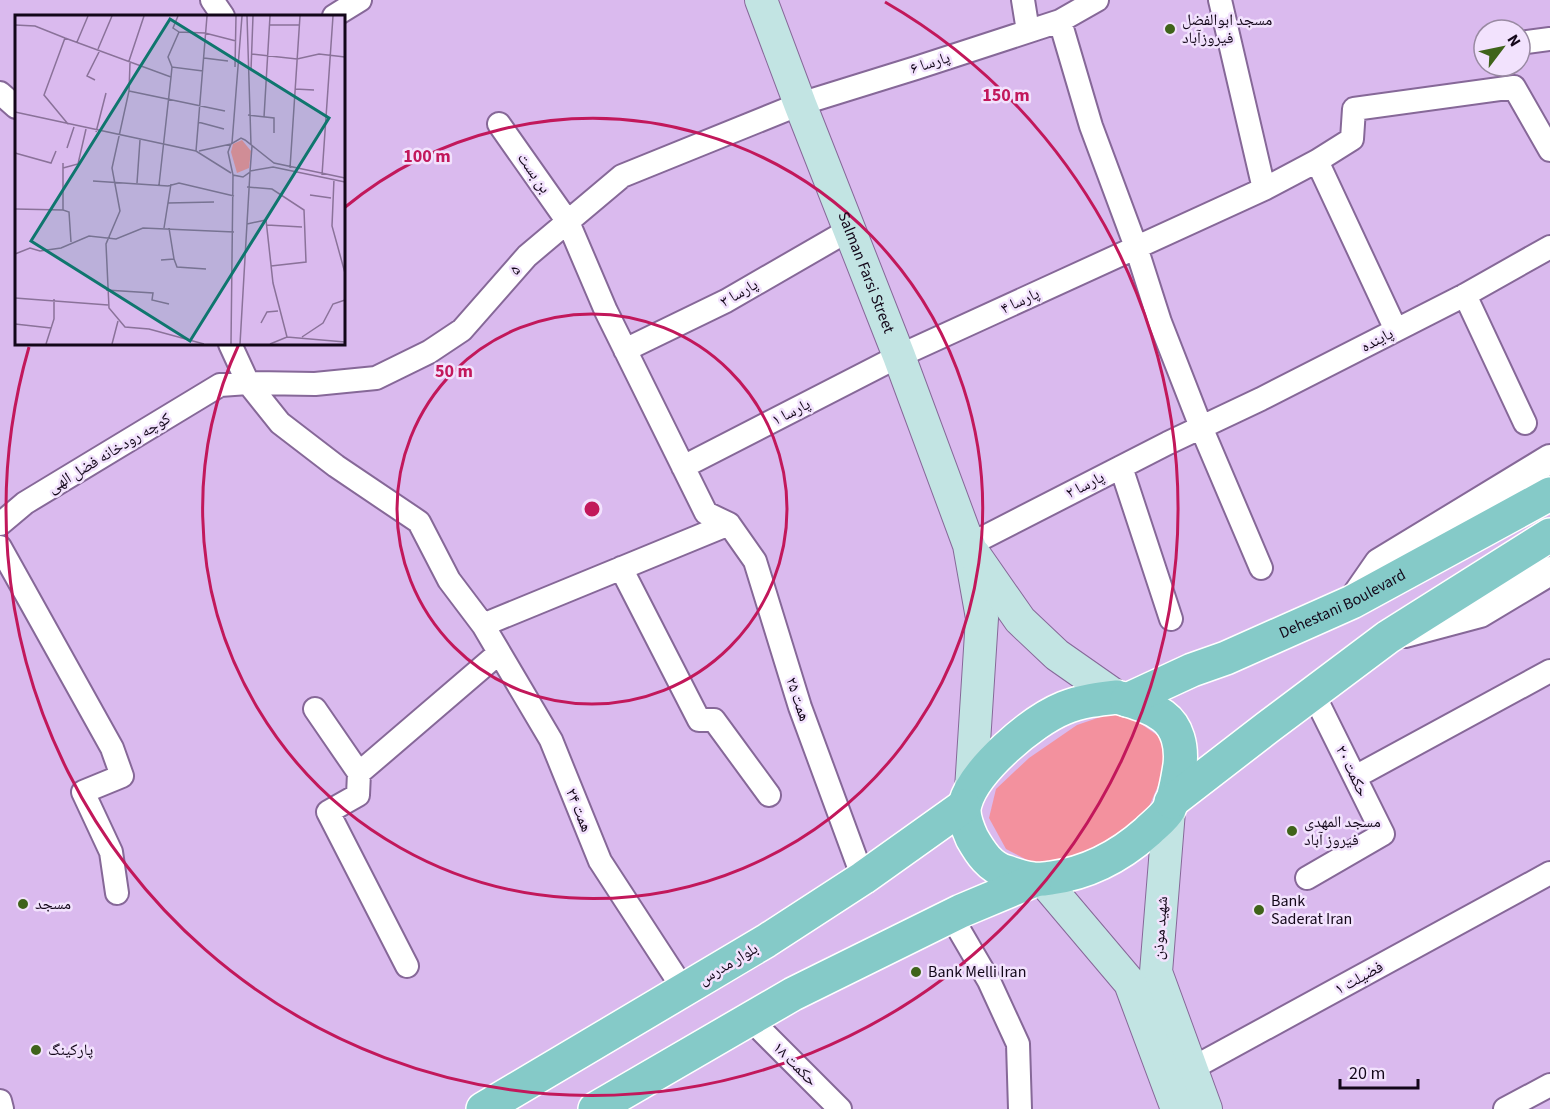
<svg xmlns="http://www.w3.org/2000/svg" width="1550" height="1109" font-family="'Source Sans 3','Noto Naskh Arabic',sans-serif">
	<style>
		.green { fill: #f3919e }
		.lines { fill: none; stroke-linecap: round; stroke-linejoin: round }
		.minor-casing { stroke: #866898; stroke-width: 26 }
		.tertiary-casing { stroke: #866898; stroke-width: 32 }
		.secondary-casing { stroke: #866898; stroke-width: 34 }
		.primary-casing { stroke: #fff; stroke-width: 36 }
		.minor { stroke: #fff; stroke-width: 22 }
		.tertiary { stroke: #fff; stroke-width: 28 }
		.secondary { stroke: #c2e4e3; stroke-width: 32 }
		.primary { stroke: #85cac8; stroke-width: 33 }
		.ring { fill: none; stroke: #c2185b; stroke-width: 3 }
		.poi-dot { fill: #3f631a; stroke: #f2e2fd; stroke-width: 2 }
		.labels { text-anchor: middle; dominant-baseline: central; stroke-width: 5; stroke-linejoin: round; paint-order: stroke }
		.poi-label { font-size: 16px; fill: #130719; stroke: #f2e2fd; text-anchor: start }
		.street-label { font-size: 16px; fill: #130719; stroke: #f2e2fd }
		.inset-road { fill: none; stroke: #8a7299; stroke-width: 1.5 }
		.view { fill: #0f766e; fill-opacity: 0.15; stroke: #0f766e; stroke-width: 3 }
		.inset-edge { fill: none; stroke: #130719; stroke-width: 3 }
		.centre { fill: #c2185b; stroke: #f2e2fd; stroke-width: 3 }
		.ring-label { font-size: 18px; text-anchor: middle; font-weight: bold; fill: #c2185b; stroke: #f2e2fd; stroke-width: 5; stroke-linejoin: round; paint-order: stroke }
	</style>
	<rect width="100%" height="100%" fill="#dabaee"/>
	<!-- green -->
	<path class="green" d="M 1121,710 L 1167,742 L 1161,779 L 1144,818 L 1084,858 L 1051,865 L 1031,862 L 1006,849 L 989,818 L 996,789 L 1029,758 L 1077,725 Z"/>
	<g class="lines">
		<defs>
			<path id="minor" d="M 212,0 L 223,16
				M 1023,0 L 1028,31
				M 334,16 L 360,0
				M 1060,21 L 1091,126 L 1136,247 L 1160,322 L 1201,427 L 1261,568
				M 1520,43 L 1550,39
				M 0,93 L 16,107
				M 499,124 L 568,222 L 606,311 L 706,513 L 729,524
				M 1317,161 L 1352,139 L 1354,109 L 1514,87 L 1550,150
				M 1264,189 L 1317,161 L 1396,330
				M 1465,295 L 1525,423
				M 230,344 L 248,383 L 280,423 L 336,466 L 419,522 L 449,580 L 483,625 L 551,740 L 600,861 L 684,990
				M 625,350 L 726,301 L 849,230
				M 683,467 L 899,356 L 1264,189 L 1220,0
				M 1121,467 L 1171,619
				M 0,524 L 25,503 L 220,385 L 248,383 L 315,384 L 376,378 L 429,352 L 462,330 L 527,256 L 622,176 L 800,104 L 916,68 L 1060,21 L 1097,0
				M 729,524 L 755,561 L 800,707 L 863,878
				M 969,545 L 1168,443 L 1261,399 L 1465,295 L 1550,247
				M 0,547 L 112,748 L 122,776 L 83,792 L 111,852 L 117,893
				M 621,568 L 699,720 L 714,720 L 769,795
				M 483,625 L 729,524
				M 315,709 L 359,773 L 499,653
				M 359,773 L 358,795 L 328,812 L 407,966
				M 1355,777 L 1550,671
				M 1307,878 L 1383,834 L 1313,693
				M 951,916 L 989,981 L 1018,1044 L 1020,1109
				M 750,1019 L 840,1109
				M 1178,1073 L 1191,1069 L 1550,873
				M 0,1101 L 2,1109
				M 1505,1109 L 1550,1085"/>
			<path id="tertiary" d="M 1352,602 L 1379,563 L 1550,459
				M 1405,633 L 1480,613 L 1550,571"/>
			<g id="secondary">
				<path id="s1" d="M 761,0 L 800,104 L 899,356 L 969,545 L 982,618 L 971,789"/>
				<path d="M 974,554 L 1020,620 L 1057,655 L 1117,697"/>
				<path d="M 1169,811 L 1156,972 L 1206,1109"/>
				<path d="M 1042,879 L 1130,983 L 1177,1109"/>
			</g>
			<g id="primary">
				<path d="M 1117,697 C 1134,702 1149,706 1163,716 C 1178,727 1182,747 1180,765 C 1178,778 1175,797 1169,809 C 1165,817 1154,825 1147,832 C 1120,856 1088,873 1051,878 C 1045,879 1039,880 1033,879 C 1024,878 1015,875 1007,872 C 990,868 980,852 972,838 C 968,829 962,814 965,804 C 974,770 1032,721 1064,708 C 1081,701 1099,699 1117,697 Z"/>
				<path id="s2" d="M 1127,700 L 1192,670 L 1226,658 L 1352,602 L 1550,494"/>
				<path d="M 1171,802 L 1268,727 L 1388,637 L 1550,535"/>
				<path d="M 483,1109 L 766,941 L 863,878 L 964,806"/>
				<path d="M 595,1109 L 793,994 L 961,911 L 1035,880"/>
			</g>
		</defs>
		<!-- minor casing -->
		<use href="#minor" class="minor-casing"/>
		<!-- tertiary casing -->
		<use href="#tertiary" class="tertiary-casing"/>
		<!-- secondary casing -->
		<use href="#secondary" class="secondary-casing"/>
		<!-- primary casing -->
		<use href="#primary" class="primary-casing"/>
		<!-- minor -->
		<use href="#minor" class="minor"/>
		<!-- tertiary -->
		<use href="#tertiary" class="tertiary"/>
		<!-- secondary -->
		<use href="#secondary" class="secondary"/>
		<!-- primary -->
		<use href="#primary" class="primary"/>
	</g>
	<!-- distance rings -->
	<g class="ring">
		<circle cx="592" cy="509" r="195"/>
		<path d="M344 208A390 390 0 1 1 239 344"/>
		<path d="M885 2A586 586 0 1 1 29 347"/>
	</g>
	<!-- markers -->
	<g class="poi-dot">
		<circle cx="1170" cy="29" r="6"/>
		<circle cx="1292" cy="831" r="6"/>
		<circle cx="23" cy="904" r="6"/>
		<circle cx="1259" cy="910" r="6"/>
		<circle cx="916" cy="972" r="6"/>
		<circle cx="36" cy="1050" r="6"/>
	</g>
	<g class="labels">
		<!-- poi labels -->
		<g class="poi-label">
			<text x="1182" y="20">مسجد ابوالفضل<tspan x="1182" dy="18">فیروزآباد</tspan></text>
			<text x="1304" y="822">مسجد المهدی<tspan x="1304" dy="18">فیروز آباد</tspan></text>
			<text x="1271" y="901">Bank<tspan x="1271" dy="18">Saderat Iran</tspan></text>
			<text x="35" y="904">مسجد</text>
			<text x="928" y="972">Bank Melli Iran</text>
			<text x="48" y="1050">پارکینگ</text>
		</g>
		<!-- street labels -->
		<g class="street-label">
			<text transform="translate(930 63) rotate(-18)">پارسا ۶</text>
			<text transform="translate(534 173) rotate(55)">بن بست</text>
			<text transform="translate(515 270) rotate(-49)">۵</text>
			<text stroke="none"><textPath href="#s1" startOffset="292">Salman Farsi Street</textPath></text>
			<text transform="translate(739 293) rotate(-30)">پارسا ۳</text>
			<text transform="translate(1020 301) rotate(-25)">پارسا ۴</text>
			<text transform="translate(1377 340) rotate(-27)">پاینده</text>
			<text transform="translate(791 412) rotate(-27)">پارسا ۱</text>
			<text transform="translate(109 453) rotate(-31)">کوچه رودخانه فضل الهی</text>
			<text transform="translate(1085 485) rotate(-27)">پارسا ۲</text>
			<text stroke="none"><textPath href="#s2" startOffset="236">Dehestani Boulevard</textPath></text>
			<text transform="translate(798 699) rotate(71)">همت ۲۵</text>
			<text transform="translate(1352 771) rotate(64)">حکمت ۲۰</text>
			<text transform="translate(579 810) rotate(68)">همت ۲۴</text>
			<text transform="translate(1160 928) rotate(-86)">شهید موذن</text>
			<text transform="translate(728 964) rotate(-31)">بلوار مدرس</text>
			<text transform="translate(1359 978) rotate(-29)">فضیلت ۱</text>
			<text transform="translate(795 1064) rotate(45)">حکمت ۱۸</text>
		</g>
	</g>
	<!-- overview -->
	<g transform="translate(15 15)">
		<rect width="330" height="330" fill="#dabaee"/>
		<path d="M 227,125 L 236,136 L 234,153 L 222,158 L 216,137 L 218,129 Z" fill="#f3919e"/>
		<path class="inset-road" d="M 163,1 L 158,13 L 164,17M 232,1 L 236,130M 0,10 L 20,11 L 50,23M 255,10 L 284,10M 62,27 L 73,1M 83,34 L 97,1M 237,39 L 282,44 L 304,39 L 330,42M 189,43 L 213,46M 114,46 L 129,1M 115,48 L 114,76 L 97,153 L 105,196 L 91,229 L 94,293 L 110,312 L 134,314 L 189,329M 157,52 L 153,42 L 164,17 L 190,18 L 221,26M 220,52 L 221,1M 236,55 L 238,1M 156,62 L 157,52 L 188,56M 80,65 L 72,61 L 85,35M 280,74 L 299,75M 114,76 L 210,96M 0,97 L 181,136 L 216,158M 233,100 L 259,103 L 259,118M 249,102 L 255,1M 183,107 L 209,114M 53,109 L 29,80 L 50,23 L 156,62 L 144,170M 81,117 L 91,78M 217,128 L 227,1M 237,131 L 235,157 L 228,162 L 218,160 L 213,137 L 216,129 L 226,123 L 230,125 L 259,148 L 330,163M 52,133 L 59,112M 181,136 L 192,1M 184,136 L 216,129M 0,138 L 36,148 L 41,136M 48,148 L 48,195 L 54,197 L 56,227M 48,153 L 63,149 L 71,114M 275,153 L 285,1M 235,156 L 258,152 L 330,167M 307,160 L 318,1M 319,164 L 317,211 L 330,258M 78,166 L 153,171 L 164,168 L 219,181M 122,168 L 125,125M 232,172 L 257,174 L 289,195 L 291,247 L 256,251M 295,180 L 316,183M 153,188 L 199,187M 0,194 L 48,195M 232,209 L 251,205 L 258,268 L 272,322M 252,210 L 287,212M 149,213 L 156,169M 0,239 L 15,233 L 25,236 L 46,233 L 74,221 L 101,224 L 128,213 L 219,217M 159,244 L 162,252 L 191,254M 146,245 L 159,244 L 154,213M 91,275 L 138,278 L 137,285 L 154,289M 0,283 L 93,290M 246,308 L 252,297 L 263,296M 0,309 L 36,313M 287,322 L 308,308 L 318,289 L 330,285M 31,329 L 39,304 L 39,284M 97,329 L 103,306M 216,329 L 218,160M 225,329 L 235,157M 255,329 L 272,322 L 330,327"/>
		<path class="view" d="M 155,4 L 314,103 L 175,326 L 16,226 Z"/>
		<rect width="330" height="330" class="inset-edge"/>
	</g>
	<circle cx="592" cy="509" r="9" class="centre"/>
	<g class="ring-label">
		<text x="1006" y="101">150 m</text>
		<text x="427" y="162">100 m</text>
		<text x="454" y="377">50 m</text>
	</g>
	<!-- north arrow -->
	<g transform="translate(1502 48) rotate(58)"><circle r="28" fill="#f2e2fd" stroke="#998aa2" stroke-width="1.5"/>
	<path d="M0-4.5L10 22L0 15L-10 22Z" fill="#3f631a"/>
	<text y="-9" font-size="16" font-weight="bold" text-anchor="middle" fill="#130719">N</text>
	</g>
	<!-- scale -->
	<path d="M1340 1079v9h78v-9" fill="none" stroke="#130719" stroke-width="3"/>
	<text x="1349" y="1079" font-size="18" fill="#130719" stroke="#f2e2fd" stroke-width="4.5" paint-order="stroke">20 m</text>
</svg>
